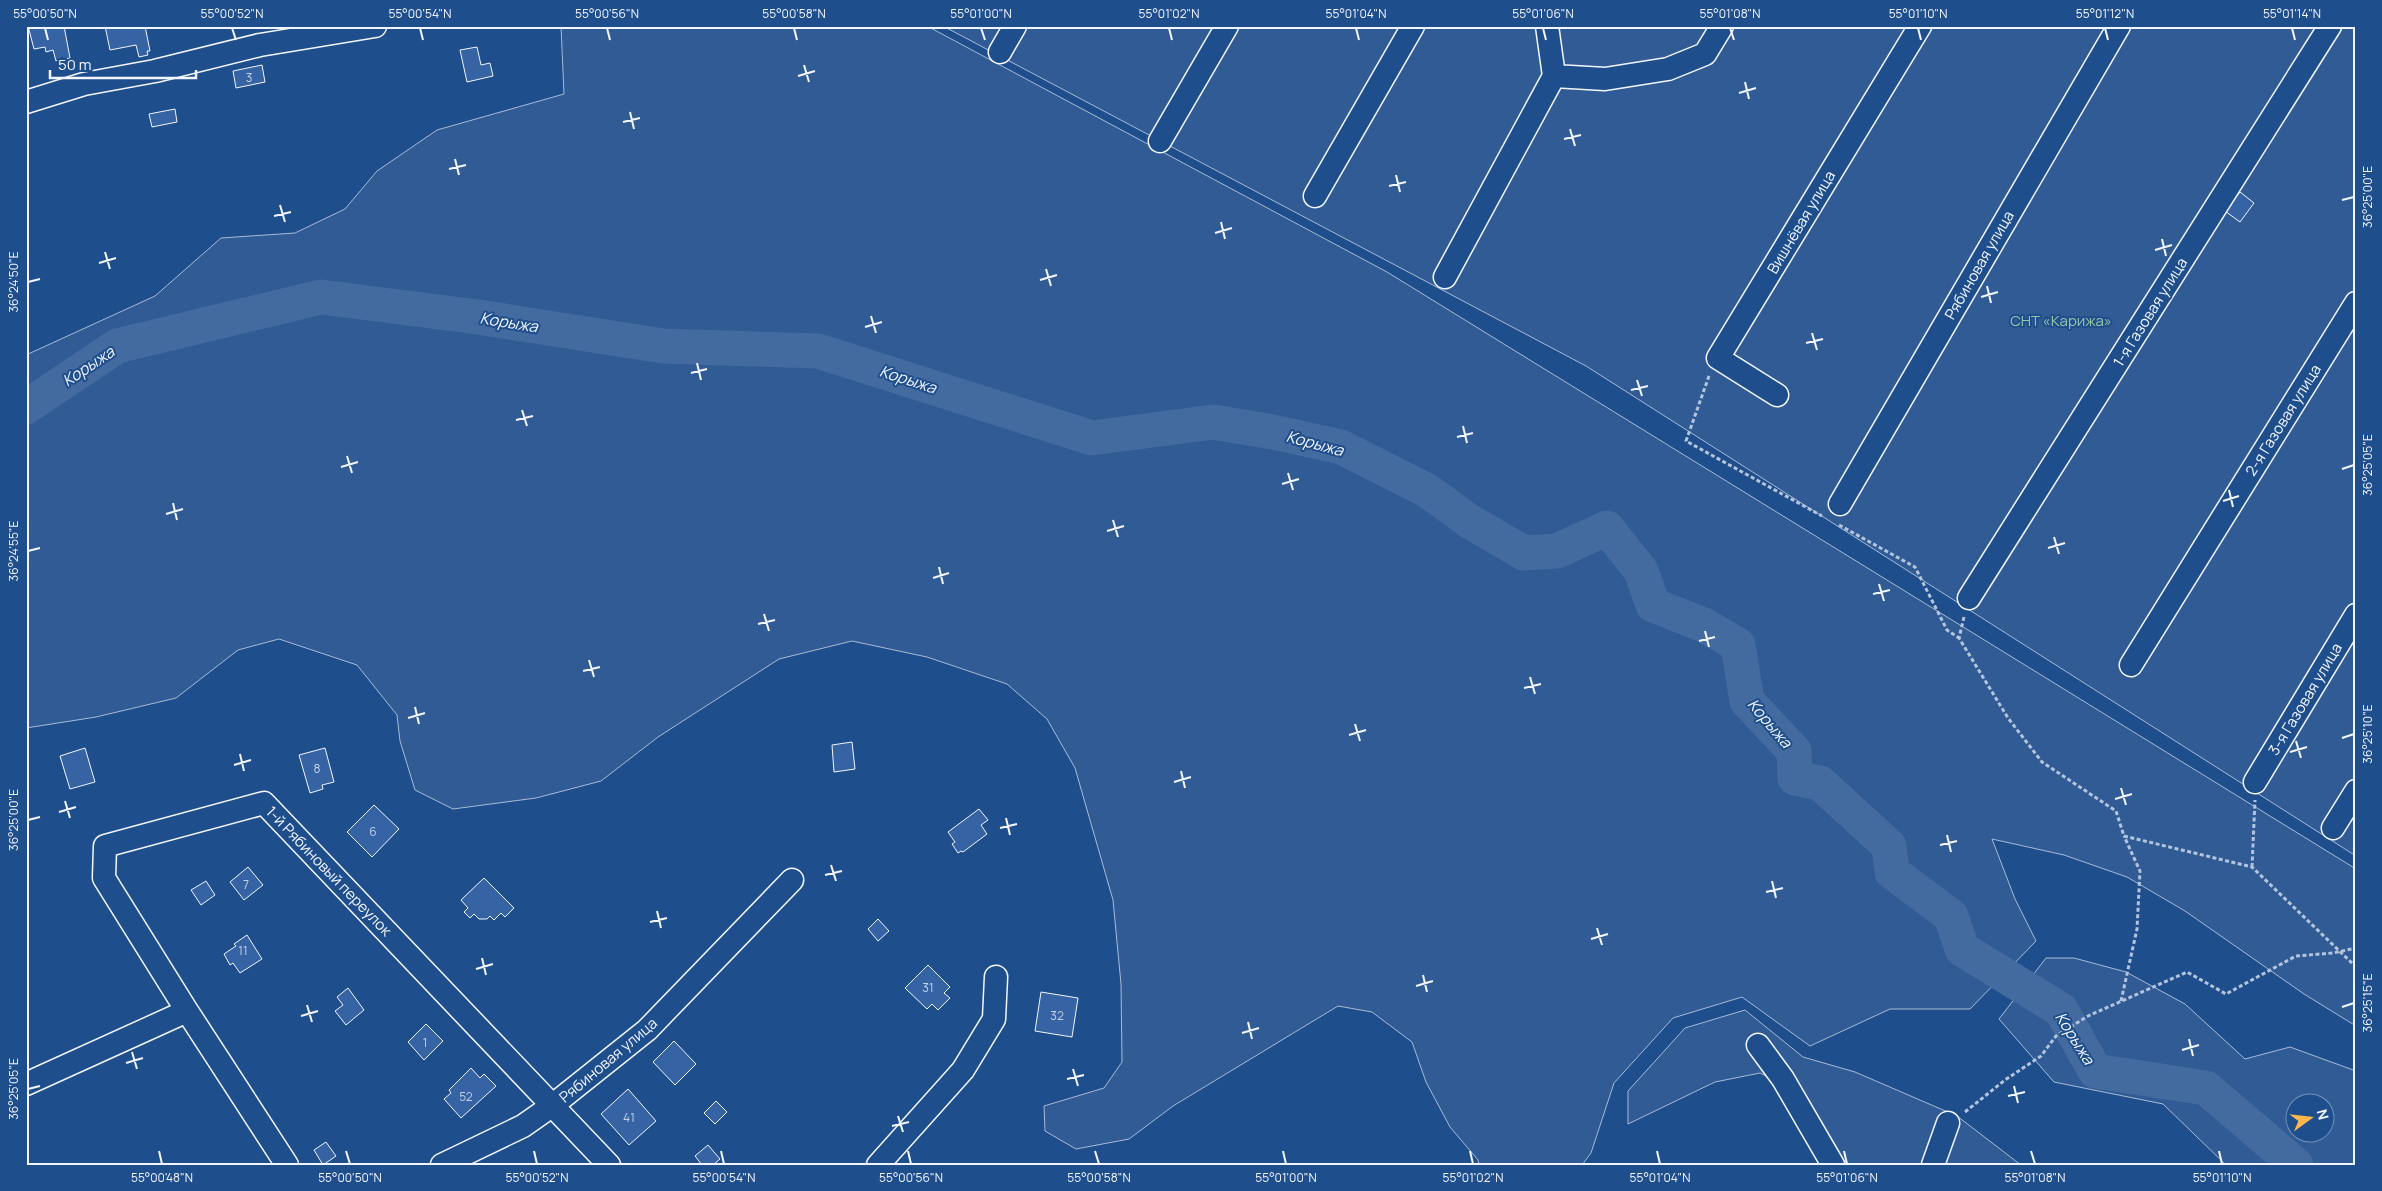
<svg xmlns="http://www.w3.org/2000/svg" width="2382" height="1191" font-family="Manrope,sans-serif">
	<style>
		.green { fill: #305b95; stroke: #a8bbd7; fill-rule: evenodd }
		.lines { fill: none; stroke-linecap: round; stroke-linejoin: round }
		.river { stroke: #446ba0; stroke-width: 35 }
		.building { fill: #3563a3; stroke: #f2f6ff }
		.minor-casing { stroke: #f2f6ff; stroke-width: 25 }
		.path { stroke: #b3c4dc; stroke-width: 3; stroke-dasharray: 4 2.5; stroke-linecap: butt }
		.minor { stroke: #1f4e8c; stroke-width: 22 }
		.ticks { fill: none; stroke: #f2f6ff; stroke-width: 2 }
		.labels { text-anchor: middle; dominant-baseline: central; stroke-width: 4; stroke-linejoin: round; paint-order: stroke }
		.number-label { font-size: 12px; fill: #c3d1e8 }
		.street-label { font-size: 15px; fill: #f2f6ff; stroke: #1f4e8c }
		.park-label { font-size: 15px; fill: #97c8a6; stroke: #1f4e8c }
		.water-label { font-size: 16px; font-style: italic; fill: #f2f6ff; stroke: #1f4e8c }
		.neatline { fill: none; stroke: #f2f6ff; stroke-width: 2 }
		.ticks-label { font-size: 12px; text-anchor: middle; fill: #f2f6ff }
	</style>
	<rect width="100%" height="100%" fill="#1f4e8c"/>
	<!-- green -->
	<path class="green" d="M 561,26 L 927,26 L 1387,272 L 2356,869 L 2356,1026 L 2304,994 L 2185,911 L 2127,877 L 2064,855 L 1992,839 L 2015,899 L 2036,941 L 1970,1009 L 1890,1009 L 1810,1046 L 1742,997 L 1673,1018 L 1614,1083 L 1591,1153 L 1582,1165 L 1479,1165 L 1478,1160 L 1450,1127 L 1426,1082 L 1412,1042 L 1372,1012 L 1338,1006 L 1173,1106 L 1129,1139 L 1076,1149 L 1045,1131 L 1044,1106 L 1104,1088 L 1122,1062 L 1121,984 L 1113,900 L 1075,768 L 1047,719 L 1007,684 L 927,657 L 852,641 L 779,659 L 658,737 L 601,781 L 536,798 L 453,809 L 415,790 L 400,741 L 397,715 L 357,665 L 279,639 L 238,650 L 176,698 L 96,717 L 26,728 L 26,355 L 155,296 L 221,238 L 295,233 L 345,209 L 377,171 L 437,130 L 564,94 Z
		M 943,26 L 2356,26 L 2356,856 L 1586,366 Z
		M 2046,958 L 2074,958 L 2126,972 L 2185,1004 L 2245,1059 L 2290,1047 L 2356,1071 L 2356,1165 L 2226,1165 L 2163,1104 L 2054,1082 L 1999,1019 ZM 2294,1104 L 2324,1104 L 2324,1134 L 2294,1134 Z
		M 1745,1010 L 1803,1057 L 1855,1072 L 1957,1116 L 2021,1165 L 1847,1165 L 1807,1097 L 1760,1073 L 1715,1082 L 1628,1124 L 1628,1091 L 1685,1028 Z"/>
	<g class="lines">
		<!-- river -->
		<path class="river" d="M 26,407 L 117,346 L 321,297 L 478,317 L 663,346 L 818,351 L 1092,438 L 1213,422 L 1273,432 L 1341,447 L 1428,491 L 1469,521 L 1524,553 L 1557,551 L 1607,528 L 1641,571 L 1653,605 L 1704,625 L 1738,645 L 1747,701 L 1794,751 L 1795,778 L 1820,783 L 1889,846 L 1892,872 L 1951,916 L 1962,949 L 2061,1010 L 2095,1071 L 2206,1088 L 2296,1165"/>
	</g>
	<!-- building -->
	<path class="building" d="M 28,26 L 64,26 L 70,58 L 56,61 L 53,50 L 46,52 L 45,47 L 34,49 Z
		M 105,26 L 145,26 L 150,51 L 147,51 L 148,55 L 139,57 L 136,45 L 110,50 Z
		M 477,47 L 481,65 L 490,63 L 493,76 L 467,82 L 460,50 Z
		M 262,65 L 265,82 L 236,88 L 233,71 Z
		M 175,109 L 177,122 L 152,127 L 149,114 Z
		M 2240,192 L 2254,203 L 2240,222 L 2225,211 Z
		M 852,742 L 855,769 L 834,772 L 832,745 Z
		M 85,748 L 95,782 L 70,789 L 60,756 Z
		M 325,748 L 334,782 L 322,785 L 323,789 L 310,793 L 299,755 Z
		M 374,805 L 399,829 L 372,857 L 347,832 Z
		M 979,809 L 988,820 L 981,825 L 987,834 L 963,852 L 961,851 L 958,853 L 952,844 L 955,842 L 948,832 Z
		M 248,867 L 263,885 L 244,900 L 230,882 Z
		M 484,878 L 514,908 L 505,917 L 501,913 L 494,920 L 490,916 L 487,919 L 479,919 L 474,914 L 470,918 L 464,912 L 468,908 L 461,900 Z
		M 206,881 L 215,895 L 201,905 L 191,890 Z
		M 878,919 L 889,931 L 878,941 L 868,929 Z
		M 247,935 L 262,959 L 240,973 L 233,963 L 230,965 L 224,954 L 236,946 L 234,944 Z
		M 928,965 L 950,987 L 944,993 L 950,998 L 938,1010 L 932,1004 L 927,1009 L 905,988 Z
		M 348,988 L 364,1010 L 346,1025 L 335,1011 L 343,1005 L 337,997 Z
		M 1041,992 L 1078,998 L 1072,1037 L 1035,1031 Z
		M 426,1024 L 443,1041 L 424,1060 L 408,1042 Z
		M 674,1041 L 696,1064 L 675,1085 L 653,1062 Z
		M 471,1068 L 480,1078 L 484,1074 L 496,1086 L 461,1118 L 444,1099 L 451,1093 L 449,1090 Z
		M 628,1089 L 656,1121 L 629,1145 L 601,1114 Z
		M 716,1101 L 727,1112 L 715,1124 L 704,1113 Z
		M 326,1142 L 336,1156 L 323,1165 L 314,1150 Z
		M 708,1145 L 720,1159 L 713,1165 L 702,1165 L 695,1156 Z"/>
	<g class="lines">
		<defs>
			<path id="minor" d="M 1000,52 L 1015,26
				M 1554,76 L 1605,79 L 1668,69 L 1705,54 L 1722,26
				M 26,102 L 84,84 L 155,71 L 260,45 L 375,26
				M 1160,141 L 1227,26
				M 1315,196 L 1413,26
				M 1445,277 L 1554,76 L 1547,26
				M 1777,395 L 1718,358 L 1920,26
				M 1840,504 L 2119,26
				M 1969,598 L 2330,26
				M 2131,665 L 2356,303
				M 2255,782 L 2356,615
				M 2333,828 L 2356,791
				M 187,1011 L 287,1165
				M 1758,1045 L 1783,1079 L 1833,1165
				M 26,1084 L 187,1011 L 104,878 L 105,846 L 264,803 L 609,1165
				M 442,1165 L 523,1126 L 553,1105 L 647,1030 L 792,880
				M 878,1165 L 963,1070 L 994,1019 L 996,977
				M 1933,1165 L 1948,1123"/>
		</defs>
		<!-- minor casing -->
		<use href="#minor" class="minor-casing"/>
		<!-- path -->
		<path class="path" d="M 1709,376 L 1686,441 L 1822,516
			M 1839,525 L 1915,567 L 1947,630 L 1959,638
			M 1964,617 L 1959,638 L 2008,718 L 2042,762 L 2116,811 L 2124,836 L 2252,867 L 2356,967
			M 2252,867 L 2255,800
			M 2121,1001 L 2137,929 L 2140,871 L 2124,836
			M 1965,1112 L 2005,1080 L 2041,1056 L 2056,1036 L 2088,1016 L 2187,972 L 2226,994 L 2296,956 L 2333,953 L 2356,948"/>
		<!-- minor -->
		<use href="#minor" class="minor"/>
	</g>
	<!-- ticks -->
	<path class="ticks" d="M 45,28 L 48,40M 232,28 L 236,40M 420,28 L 423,40M 607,28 L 610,40M 794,28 L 797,40M 981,28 L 985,40M 1169,28 L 1172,40M 1356,28 L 1359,40M 1543,28 L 1546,40M 1730,28 L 1734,40M 1918,28 L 1921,40M 2105,28 L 2108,40M 2292,28 L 2295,40M 804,65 L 809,82M 798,76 L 815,71M 1745,82 L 1749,99M 1739,93 L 1756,88M 630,112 L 634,129M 623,122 L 640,118M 1570,129 L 1575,146M 1564,139 L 1581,135M 455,159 L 459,175M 449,169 L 466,165M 1396,175 L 1400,192M 1389,186 L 1406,182M 2342,200 L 2354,197M 280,205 L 285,222M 274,216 L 291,212M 1221,222 L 1225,239M 1215,233 L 1232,228M 2162,239 L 2166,256M 2155,250 L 2172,245M 105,252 L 110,269M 99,263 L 116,258M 1046,269 L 1051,286M 1040,280 L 1057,275M 28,282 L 40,279M 1987,286 L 1991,303M 1981,297 L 1998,292M 871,316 L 876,333M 865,327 L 882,322M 1812,333 L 1817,350M 1806,343 L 1823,339M 697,363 L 701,380M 691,373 L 707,369M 1637,380 L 1642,396M 1631,390 L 1648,386M 522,410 L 527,426M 516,420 L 533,416M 1463,426 L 1467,443M 1457,437 L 1473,433M 347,456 L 352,473M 341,467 L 358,462M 2342,469 L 2354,465M 1288,473 L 1293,490M 1282,484 L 1299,479M 2229,490 L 2233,507M 2223,501 L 2239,496M 173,503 L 177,520M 166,514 L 183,509M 1113,520 L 1118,537M 1107,531 L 1124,526M 2054,537 L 2059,554M 2048,548 L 2065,543M 28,551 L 40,548M 939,567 L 943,584M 933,578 L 949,573M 1879,584 L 1884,601M 1873,594 L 1890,590M 764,614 L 769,631M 758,624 L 775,620M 1705,631 L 1709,647M 1699,641 L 1715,637M 589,660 L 594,677M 583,671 L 600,667M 1530,677 L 1535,694M 1524,688 L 1541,684M 415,707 L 419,724M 408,718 L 425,713M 1355,724 L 1360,741M 1349,735 L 1366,730M 2342,738 L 2354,734M 2296,741 L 2301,758M 2290,752 L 2307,747M 240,754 L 244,771M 234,765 L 251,760M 1181,771 L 1185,788M 1174,782 L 1191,777M 2121,788 L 2126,805M 2115,799 L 2132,794M 65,801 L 70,818M 59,812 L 76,807M 1006,818 L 1010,835M 28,820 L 40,817M 1000,828 L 1017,824M 1947,835 L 1951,852M 1940,845 L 1957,841M 831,865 L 836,881M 825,875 L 842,871M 1772,881 L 1776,898M 1766,892 L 1783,888M 657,911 L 661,928M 650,922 L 667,918M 1597,928 L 1602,945M 1591,939 L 1608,934M 482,958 L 486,975M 476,969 L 493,964M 1423,975 L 1427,992M 1416,986 L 1433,981M 307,1005 L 312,1022M 2342,1007 L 2354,1003M 301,1016 L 318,1011M 1248,1022 L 1252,1039M 1242,1033 L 1259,1028M 2189,1039 L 2193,1056M 2182,1050 L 2199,1045M 132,1052 L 137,1069M 126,1063 L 143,1058M 1073,1069 L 1078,1086M 1067,1079 L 1084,1075M 2014,1086 L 2018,1103M 28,1089 L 40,1086M 2008,1096 L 2025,1092M 898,1116 L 903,1132M 892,1126 L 909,1122M 159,1151 L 162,1164M 346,1151 L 350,1164M 534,1151 L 537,1164M 721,1151 L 724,1164M 908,1151 L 911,1164M 1095,1151 L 1099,1164M 1283,1151 L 1286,1164M 1470,1151 L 1473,1164M 1657,1151 L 1660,1164M 1844,1151 L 1847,1164M 2031,1151 L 2035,1164M 2219,1151 L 2222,1164"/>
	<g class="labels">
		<!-- number labels -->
		<g class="number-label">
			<text x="249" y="77">3</text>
			<text x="317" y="768">8</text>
			<text x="373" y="831">6</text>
			<text x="246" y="884">7</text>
			<text x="243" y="950">11</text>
			<text x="928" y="987">31</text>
			<text x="1057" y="1015">32</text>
			<text x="425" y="1042">1</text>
			<text x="466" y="1096">52</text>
			<text x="629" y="1117">41</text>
		</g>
		<!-- street labels -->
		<g class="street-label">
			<text transform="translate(1801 222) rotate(-59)">Вишнёвая улица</text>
			<text transform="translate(1979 265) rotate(-60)">Рябиновая улица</text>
			<text transform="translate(2150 312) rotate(-58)">1-я Газовая улица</text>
			<text transform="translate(2283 420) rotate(-58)">2-я Газовая улица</text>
			<text transform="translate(2305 699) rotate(-59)">3-я Газовая улица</text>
			<text transform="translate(329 871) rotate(46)">1-й Рябиновый переулок</text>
			<text transform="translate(608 1060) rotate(-40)">Рябиновая улица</text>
		</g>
		<!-- park labels -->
		<g class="park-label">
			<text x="2061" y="320">СНТ «Карижа»</text>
		</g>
		<!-- water labels -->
		<g class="water-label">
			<text transform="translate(509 322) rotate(9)">Корыжа</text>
			<text transform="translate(88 366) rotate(-34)">Корыжа</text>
			<text transform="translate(908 379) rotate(18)">Корыжа</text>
			<text transform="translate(1315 443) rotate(15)">Корыжа</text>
			<text transform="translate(1770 723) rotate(50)">Корыжа</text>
			<text transform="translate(2075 1038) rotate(58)">Корыжа</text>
		</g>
	</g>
	<!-- border -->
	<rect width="2382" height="1191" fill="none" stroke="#1f4e8c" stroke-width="55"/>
	<!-- north arrow -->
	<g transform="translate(2310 1118) rotate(75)"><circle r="24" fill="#1f4e8c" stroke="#7391ba"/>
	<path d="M0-4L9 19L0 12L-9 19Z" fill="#ffb74d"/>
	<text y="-8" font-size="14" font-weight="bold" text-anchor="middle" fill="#f2f6ff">N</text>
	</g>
	<!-- scale -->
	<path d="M50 70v8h146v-8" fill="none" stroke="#f2f6ff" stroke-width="2.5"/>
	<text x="58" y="70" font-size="15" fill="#f2f6ff" stroke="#1f4e8c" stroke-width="4" paint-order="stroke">50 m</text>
	<rect x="28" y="28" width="2326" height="1136" class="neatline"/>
	<g class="ticks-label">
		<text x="45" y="18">55°00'50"N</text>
		<text x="232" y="18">55°00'52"N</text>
		<text x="420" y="18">55°00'54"N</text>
		<text x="607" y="18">55°00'56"N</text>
		<text x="794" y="18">55°00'58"N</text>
		<text x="981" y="18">55°01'00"N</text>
		<text x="1169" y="18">55°01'02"N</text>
		<text x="1356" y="18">55°01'04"N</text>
		<text x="1543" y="18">55°01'06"N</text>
		<text x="1730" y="18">55°01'08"N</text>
		<text x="1918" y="18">55°01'10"N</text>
		<text x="2105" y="18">55°01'12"N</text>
		<text x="2292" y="18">55°01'14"N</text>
		<text transform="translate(2368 197) rotate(-90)" y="4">36°25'00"E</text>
		<text transform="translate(14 282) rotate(-90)" y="4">36°24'50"E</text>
		<text transform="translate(2368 465) rotate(-90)" y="4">36°25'05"E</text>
		<text transform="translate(14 551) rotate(-90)" y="4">36°24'55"E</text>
		<text transform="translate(2368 734) rotate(-90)" y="4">36°25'10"E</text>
		<text transform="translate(14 820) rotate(-90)" y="4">36°25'00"E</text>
		<text transform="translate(2368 1003) rotate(-90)" y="4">36°25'15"E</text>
		<text transform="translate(14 1089) rotate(-90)" y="4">36°25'05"E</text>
		<text x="162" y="1182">55°00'48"N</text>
		<text x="350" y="1182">55°00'50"N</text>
		<text x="537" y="1182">55°00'52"N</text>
		<text x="724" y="1182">55°00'54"N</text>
		<text x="911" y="1182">55°00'56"N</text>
		<text x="1099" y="1182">55°00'58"N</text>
		<text x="1286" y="1182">55°01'00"N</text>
		<text x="1473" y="1182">55°01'02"N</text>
		<text x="1660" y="1182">55°01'04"N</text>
		<text x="1847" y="1182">55°01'06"N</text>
		<text x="2035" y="1182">55°01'08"N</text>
		<text x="2222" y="1182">55°01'10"N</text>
	</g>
</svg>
